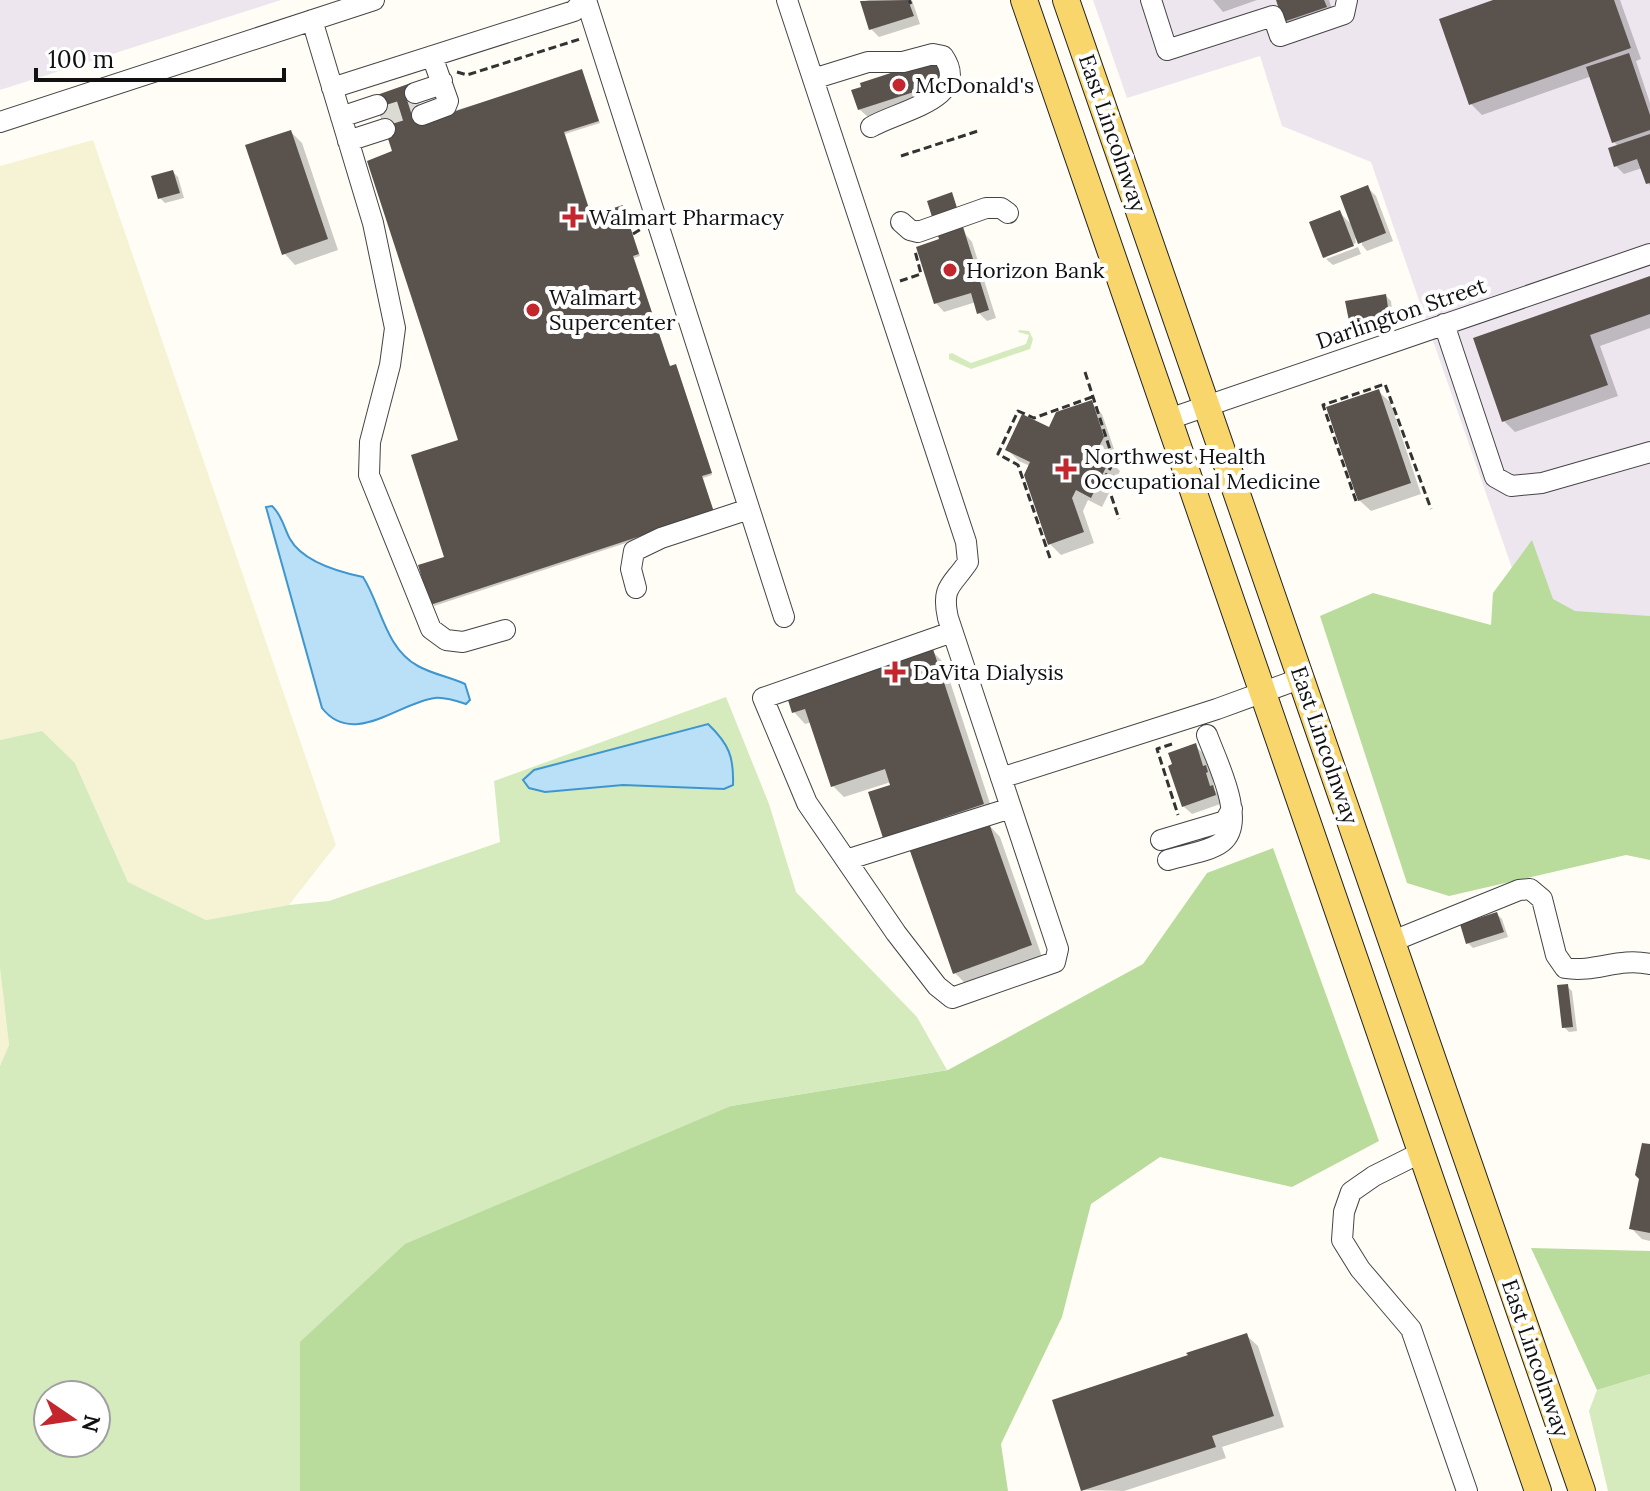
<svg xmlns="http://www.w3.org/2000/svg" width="1650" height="1491" font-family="Lora,serif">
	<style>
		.industrial { fill: #eee6ef }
		.farmland { fill: #f6f3d4 }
		.green { fill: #d5ebbd; fill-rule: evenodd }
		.forest { fill: #b9dc9c }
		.water { fill: #b9e0f7; stroke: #3f96cf; stroke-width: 2 }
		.shadow { fill: #0003 }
		.building { fill: #5a524d }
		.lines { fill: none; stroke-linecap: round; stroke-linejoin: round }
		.minor-tunnel { stroke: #dbdad3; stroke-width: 20; stroke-dasharray: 20 10; stroke-linecap: butt }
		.minor-casing { stroke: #444; stroke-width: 22 }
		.major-casing { stroke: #222; stroke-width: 28 }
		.path { stroke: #333; stroke-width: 3; stroke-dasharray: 8 4; stroke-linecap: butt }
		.minor { stroke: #fff; stroke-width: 20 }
		.major { stroke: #f9d66b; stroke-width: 26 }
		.poi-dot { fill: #c4262e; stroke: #fff; stroke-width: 3 }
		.labels { text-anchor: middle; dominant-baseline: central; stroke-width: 8; stroke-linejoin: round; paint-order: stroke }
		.poi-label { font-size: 22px; fill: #111; stroke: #fff; text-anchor: start }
		.street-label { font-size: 22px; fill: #111; stroke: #fff }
	</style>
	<rect width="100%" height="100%" fill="#fffdf5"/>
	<!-- industrial -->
	<path class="industrial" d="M 0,0 L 281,0 L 0,90 Z
		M 1093,0 L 1650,0 L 1650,633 L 1530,620 L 1371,162 L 1282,126 L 1260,56 L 1127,98 Z"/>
	<!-- farmland -->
	<path class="farmland" d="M 93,140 L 336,845 L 289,905 L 206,920 L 128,882 L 75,763 L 42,732 L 0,740 L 0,166 Z
		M 0,968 L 9,1045 L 0,1066 Z"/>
	<!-- green -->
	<path class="green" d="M 1019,330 L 1029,331 L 1033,339 L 1030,349 L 971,369 L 949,359 L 949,354 L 952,353 L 971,363 L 1026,344 L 1029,335 L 1018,332 Z
		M 726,697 L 769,804 L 796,892 L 917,1017 L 947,1070 L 731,1106 L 300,1342 L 300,1491 L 0,1491 L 0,1066 L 9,1045 L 0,968 L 0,740 L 42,731 L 75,763 L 128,882 L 206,920 L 289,905 L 329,901 L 500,842 L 494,781 ZM 708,724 C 729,744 734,757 733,785 L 724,789 L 623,785 L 545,792 L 524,781 L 534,770 ZM 48,1395 L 96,1395 L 96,1443 L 48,1443 Z
		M 1650,1374 L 1650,1491 L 1608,1491 L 1589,1411 L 1597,1390 Z"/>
	<!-- forest -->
	<path class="forest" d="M 1532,540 L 1553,599 L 1575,611 L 1650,616 L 1650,860 L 1626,855 L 1449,896 L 1407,883 L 1320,616 L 1373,593 L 1491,625 L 1493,593 Z
		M 1273,848 L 1379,1141 L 1292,1187 L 1160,1157 L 1091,1204 L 1062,1317 L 1001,1444 L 1008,1491 L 300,1491 L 300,1342 L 405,1244 L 731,1106 L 948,1070 L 1143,964 L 1207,873 Z
		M 1531,1248 L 1650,1251 L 1650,1374 L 1597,1390 Z"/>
	<!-- water -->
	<path class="water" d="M 272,506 C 282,515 284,528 290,539 C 303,562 339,572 363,577 C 381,605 385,648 418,666 C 432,674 450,677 465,684 L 470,700 L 466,704 C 457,701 444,697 435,698 C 400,702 353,748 322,708 L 266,507 Z
		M 708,724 C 729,744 734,757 733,785 L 724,789 L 623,785 L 545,792 L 529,788 L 523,780 L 534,770 Z"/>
	<!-- shadow -->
	<path class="shadow" d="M 869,0 L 912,0 L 920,24 L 879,37 L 871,29 L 862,2 Z
		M 1213,0 L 1257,0 L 1223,12 Z
		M 1278,0 L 1329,0 L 1334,15 L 1293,29 L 1285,21 Z
		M 1499,0 L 1620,0 L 1641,59 L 1636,61 L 1650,103 L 1650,186 L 1642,168 L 1624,174 L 1616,166 L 1619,147 L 1614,142 L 1592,76 L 1482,115 L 1471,104 Z
		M 937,60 L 952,91 L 868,117 L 859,109 Z
		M 582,72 L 600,123 L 565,134 L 592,217 L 622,207 L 624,209 L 640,256 L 634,258 L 670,368 L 677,368 L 712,475 L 703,478 L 714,514 L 434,606 L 420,566 L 447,558 L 461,441 L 395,152 L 413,87 L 424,120 Z
		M 291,132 L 302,143 L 338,250 L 295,265 L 284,253 Z
		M 173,172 L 178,177 L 184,198 L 165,203 L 160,198 Z
		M 1368,188 L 1376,196 L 1393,241 L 1367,251 L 1362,245 L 1362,241 L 1359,242 L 1355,238 L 1356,243 L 1326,255 L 1326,258 L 1324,257 L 1340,213 L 1353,226 Z
		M 953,197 L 966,235 L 972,242 L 996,318 L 987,321 L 979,313 L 976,302 L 944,312 L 936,303 Z
		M 1358,247 L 1361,254 L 1333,265 L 1326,259 Z
		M 1650,278 L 1650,328 L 1600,346 L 1618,396 L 1515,432 L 1504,421 L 1475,339 Z
		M 1386,296 L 1391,301 L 1393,318 L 1356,325 L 1350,320 Z
		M 1378,391 L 1390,402 L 1421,494 L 1371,511 L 1359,500 Z
		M 1091,403 L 1102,414 L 1114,449 L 1109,460 L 1120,471 L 1102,507 L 1088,500 L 1083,511 L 1094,543 L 1061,555 L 1050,544 L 1030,466 L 1019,461 L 1007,449 L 1050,430 Z
		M 932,651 L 944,663 L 994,816 L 896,848 L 884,837 L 893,786 L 891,782 L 844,797 L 833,786 L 812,722 L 805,724 L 794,712 L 790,698 Z
		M 1195,746 L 1204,754 L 1215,780 L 1213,781 L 1215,790 L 1223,803 L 1192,814 L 1183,806 Z
		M 989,825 L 1000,837 L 1042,957 L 966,984 L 955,973 Z
		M 1497,914 L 1502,919 L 1508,937 L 1473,948 L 1468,943 Z
		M 1567,986 L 1572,991 L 1577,1031 L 1569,1032 L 1564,1027 Z
		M 1650,1146 L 1650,1241 L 1642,1239 L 1631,1228 Z
		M 1246,1335 L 1258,1346 L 1284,1427 L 1222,1447 L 1226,1458 L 1124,1491 L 1083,1490 Z"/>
	<!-- building -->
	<path class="building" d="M 908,0 L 914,16 L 869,30 L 860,1 Z
		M 1276,0 L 1324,0 L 1327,7 L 1283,22 Z
		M 1493,0 L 1614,0 L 1631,48 L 1469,105 L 1439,19 Z
		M 1629,53 L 1650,115 L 1650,130 L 1612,143 L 1586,67 Z
		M 937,58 L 945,82 L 858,110 L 851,90 L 861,87 L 860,83 Z
		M 582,69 L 599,121 L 564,132 L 591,215 L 623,205 L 639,254 L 633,256 L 670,366 L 676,364 L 712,473 L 702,476 L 714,512 L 430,605 L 418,565 L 444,557 L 411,455 L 458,440 L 367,161 L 392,151 L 374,96 L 411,83 L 423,118 L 438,117 Z
		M 291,130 L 328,239 L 282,255 L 245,145 Z
		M 1650,134 L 1650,183 L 1646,184 L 1637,159 L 1614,167 L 1608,148 Z
		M 173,170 L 180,193 L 158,199 L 151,176 Z
		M 1368,185 L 1386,233 L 1358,244 L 1340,196 Z
		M 952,192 L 989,310 L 977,314 L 971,293 L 934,304 L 916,247 L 939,239 L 927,201 Z
		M 1340,210 L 1354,246 L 1323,258 L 1309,222 Z
		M 1650,276 L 1650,314 L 1590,335 L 1608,385 L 1502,422 L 1473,338 Z
		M 1386,294 L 1389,314 L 1349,321 L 1345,301 Z
		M 1379,389 L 1411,483 L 1358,501 L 1326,407 Z
		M 1092,400 L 1104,437 L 1096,452 L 1110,459 L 1091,498 L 1076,490 L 1072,498 L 1084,532 L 1048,545 L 1024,475 L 1030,462 L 1005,450 L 1022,414 L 1049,427 L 1056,412 Z
		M 933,649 L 984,804 L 883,838 L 868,792 L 890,785 L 885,769 L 831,787 L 805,709 L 792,713 L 787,697 Z
		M 1196,743 L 1203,766 L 1206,765 L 1208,772 L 1206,773 L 1210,786 L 1213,785 L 1216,795 L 1182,807 L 1168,766 L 1172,764 L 1168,753 Z
		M 989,823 L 1032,945 L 953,974 L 910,851 Z
		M 1497,912 L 1504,932 L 1466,944 L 1460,924 Z
		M 1568,984 L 1573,1027 L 1562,1028 L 1557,985 Z
		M 1642,1143 L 1650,1144 L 1650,1233 L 1629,1229 L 1639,1179 L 1635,1175 Z
		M 1247,1333 L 1274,1416 L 1212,1436 L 1216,1447 L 1081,1491 L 1052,1400 L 1188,1355 L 1186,1353 Z"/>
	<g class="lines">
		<!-- minor-tunnel -->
		<path class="minor-tunnel" d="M 381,117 L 419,105"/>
		<defs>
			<path id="minor" d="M 586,0 L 784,617
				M 787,0 L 966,542 L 968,562 C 952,586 941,586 948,618 L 1058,949 L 1055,962 L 952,998 L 937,986 L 896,933 L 807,803 L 763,698 L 952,632
				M 1151,0 L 1167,50 L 1273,16 L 1280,36 L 1344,14 L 1347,0
				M 312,20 L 373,223 L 395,328 L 390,365 L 370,442 L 369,475 L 431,629 L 446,640 L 463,642 L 505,630
				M 813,79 L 868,62 L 903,62 L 933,54 L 943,56 C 973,99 897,111 871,127
				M 332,88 L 574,11 L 584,0
				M 415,93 L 439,85 L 442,81
				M 422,115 L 446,106 L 448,101 L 432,56
				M 341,117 L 377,105
				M 0,122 L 374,0
				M 348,141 L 385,129
				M 901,222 L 910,230 L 918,232 L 986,208 L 1001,208 L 1008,213
				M 1444,324 L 1495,477 L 1511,486 L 1542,483 L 1650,452
				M 1169,419 L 1650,254
				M 636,588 L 631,569 L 634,551 L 661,538 L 749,509
				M 1001,778 L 1217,709 L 1302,678
				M 1161,840 L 1225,821 L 1232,809
				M 846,860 L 1011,808
				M 1168,860 C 1184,855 1209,852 1222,842 C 1248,822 1216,760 1207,735
				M 1393,941 L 1519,890 L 1530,889 L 1542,899 L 1556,955 L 1565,968 C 1596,973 1618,957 1650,964
				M 1422,1152 L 1374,1176 L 1351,1192 L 1344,1212 L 1342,1240 L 1360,1269 L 1411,1329 L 1467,1491"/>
			<path id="major" d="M 1024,0 L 1538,1491
				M 1066,0 L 1582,1491"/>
		</defs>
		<!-- minor casing -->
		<use href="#minor" class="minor-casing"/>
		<!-- major casing -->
		<use href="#major" class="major-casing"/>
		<!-- path -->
		<path class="path" d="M 909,0 L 911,4
			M 457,72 L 467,75 L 580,39
			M 901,156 L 978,131
			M 633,234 L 641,229
			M 900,281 L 921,274 L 915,251
			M 1085,372 L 1114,462 L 1105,477 L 1119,519
			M 1356,501 L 1323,405 L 1385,384 L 1431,509
			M 1050,558 L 1018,465 L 998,454 L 1018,411 L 1034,418 L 1092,397
			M 1172,744 L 1157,749 L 1178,815"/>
		<!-- minor -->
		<use href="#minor" class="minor"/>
		<!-- major -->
		<use href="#major" class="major"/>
	</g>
	<!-- markers -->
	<g class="poi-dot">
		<circle cx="899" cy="85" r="8"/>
		<path d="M569 205h8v8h8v8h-8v8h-8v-8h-8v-8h8z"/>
		<circle cx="950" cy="270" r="8"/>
		<circle cx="533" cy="310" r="8"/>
		<path d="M1062 457h8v8h8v8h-8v8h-8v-8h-8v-8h8z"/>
		<path d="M891 660h8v8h8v8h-8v8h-8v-8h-8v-8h8z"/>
	</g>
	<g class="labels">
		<!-- poi labels -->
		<g class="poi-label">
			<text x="915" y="85">McDonald's</text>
			<text x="589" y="217">Walmart Pharmacy</text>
			<text x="966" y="270">Horizon Bank</text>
			<text x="549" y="297">Walmart<tspan x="549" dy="25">Supercenter</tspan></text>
			<text x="1084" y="456">Northwest Health<tspan x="1084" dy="25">Occupational Medicine</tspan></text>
			<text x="913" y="672">DaVita Dialysis</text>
		</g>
		<!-- street labels -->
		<g class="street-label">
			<text transform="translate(1113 133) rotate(71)">East Lincolnway</text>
			<text transform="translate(1401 313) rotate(-19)">Darlington Street</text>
			<text transform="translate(1325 745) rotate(71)">East Lincolnway</text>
			<text transform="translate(1536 1358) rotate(71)">East Lincolnway</text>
		</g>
	</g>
	<!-- north arrow -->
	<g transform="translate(72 1419) rotate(103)"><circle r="38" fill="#ffffff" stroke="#a0a0a0" stroke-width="2"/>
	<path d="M0-6L14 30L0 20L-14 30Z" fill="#c4262e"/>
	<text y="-12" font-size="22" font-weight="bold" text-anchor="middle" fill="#111111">N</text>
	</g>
	<!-- scale -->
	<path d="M36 68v12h248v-12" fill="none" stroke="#111111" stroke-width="4"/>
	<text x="48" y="68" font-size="24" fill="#111111" stroke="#ffffff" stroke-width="6" paint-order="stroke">100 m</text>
</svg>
